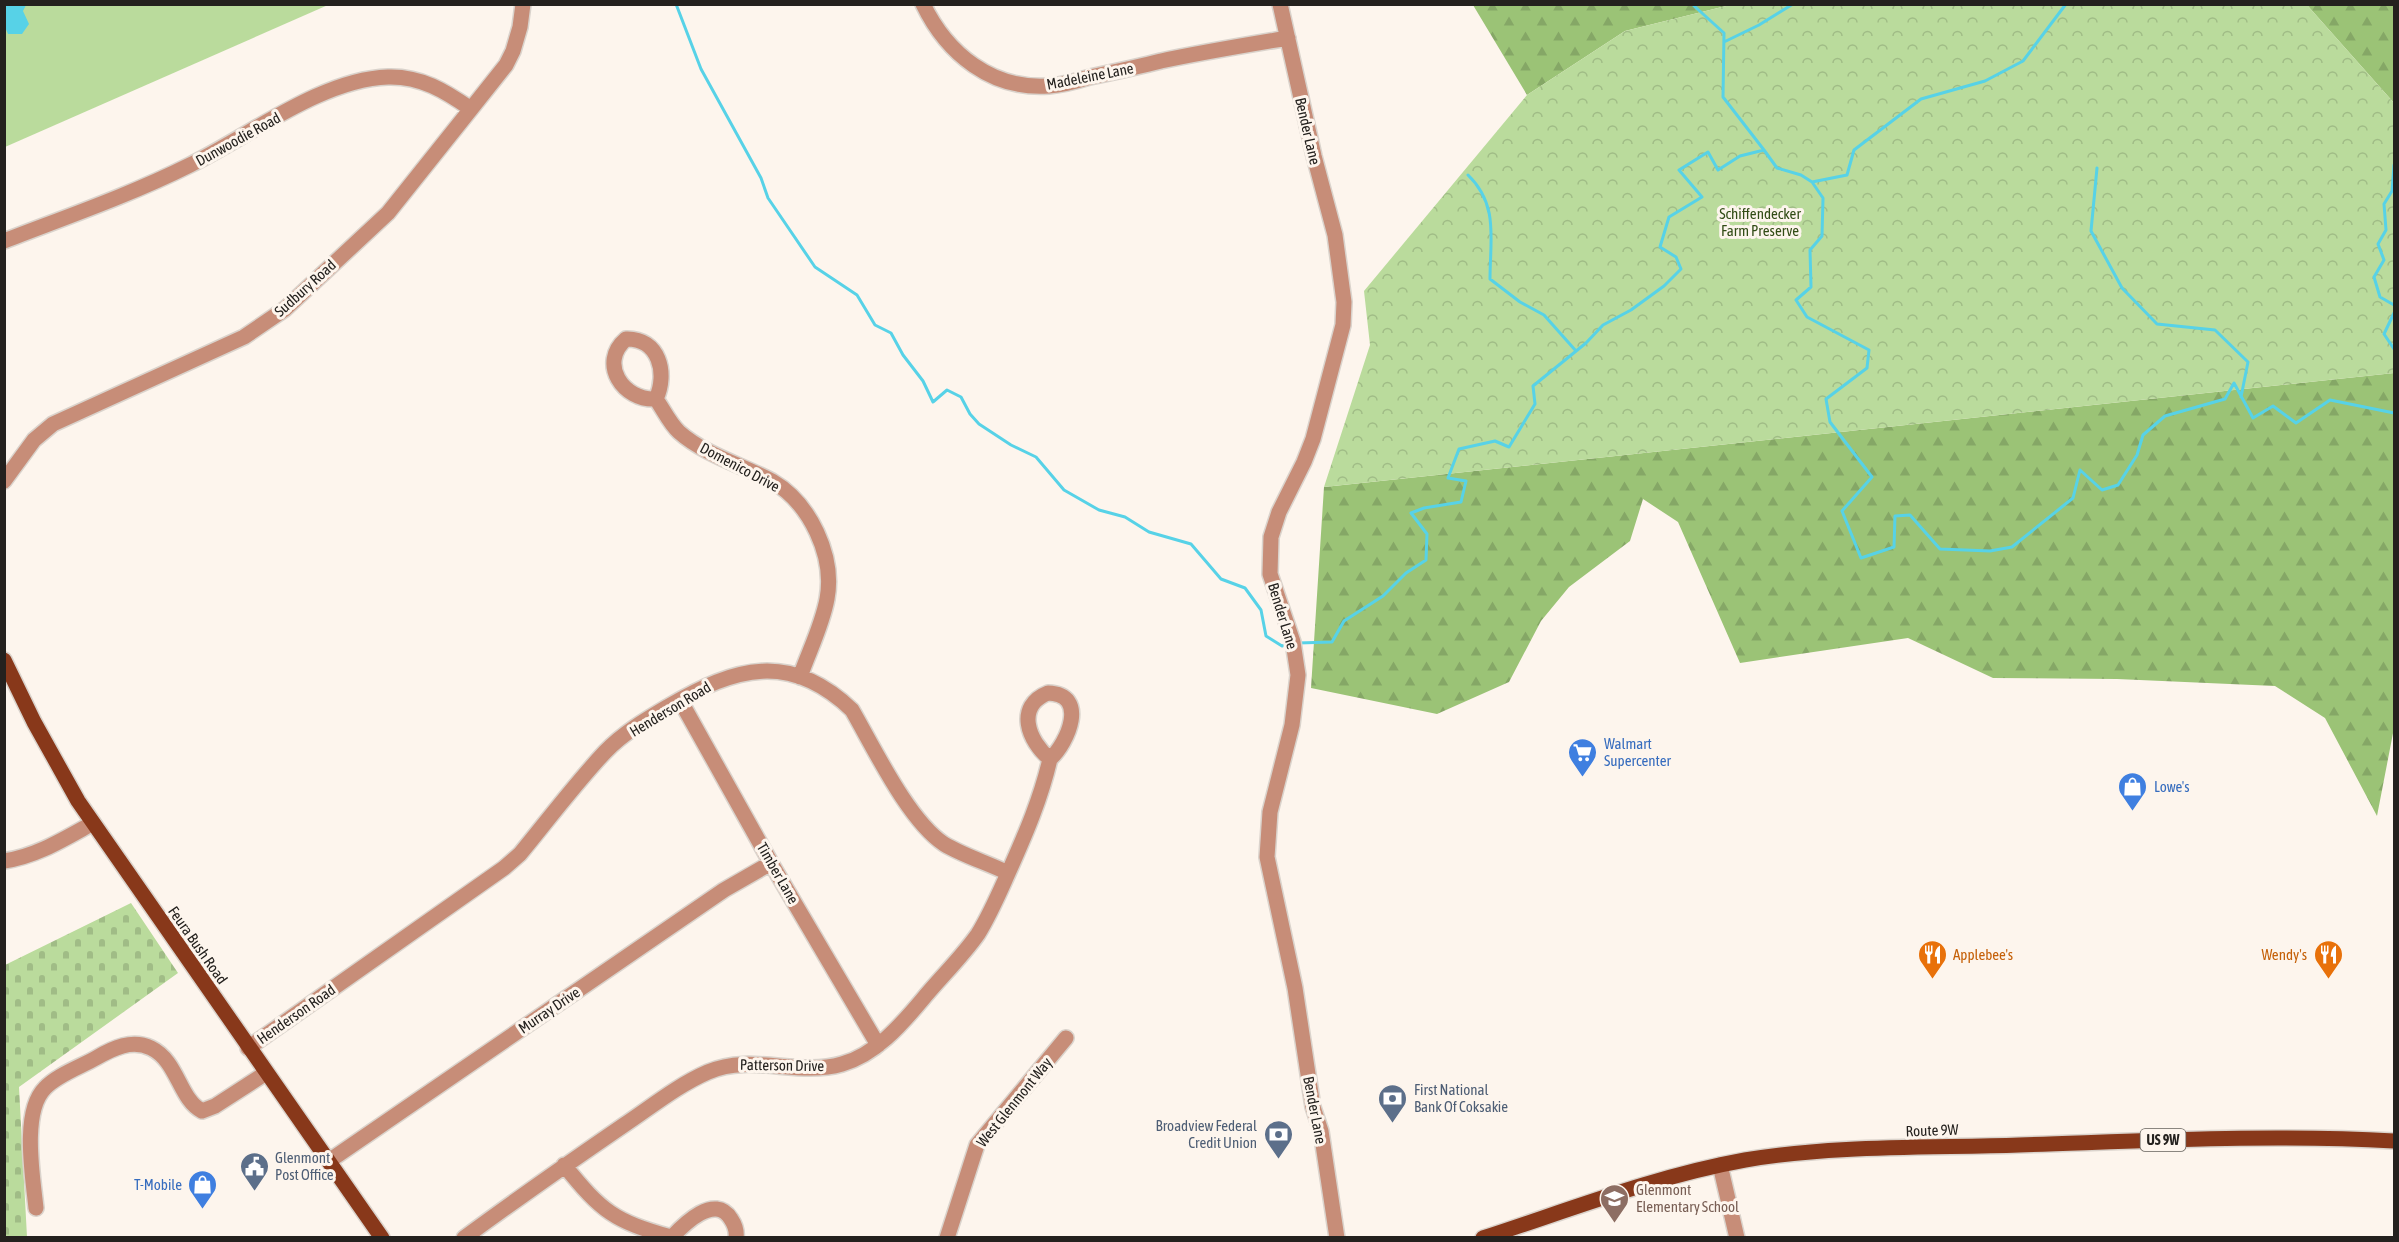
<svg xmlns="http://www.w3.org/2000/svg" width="2399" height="1242" font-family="'Asap Condensed',sans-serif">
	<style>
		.grass { fill: #badb9c }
		.forest { fill: url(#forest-firs) }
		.cemetery { fill: url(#cemetery-stones) }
		.park { fill: url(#park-crowns) }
		.water { fill: #57d2e7 }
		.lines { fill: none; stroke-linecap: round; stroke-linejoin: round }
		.stream { stroke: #57d2e7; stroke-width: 3 }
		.minor-casing { stroke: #dad3cc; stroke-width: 18 }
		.major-casing { stroke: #dad3cc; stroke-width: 18 }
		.minor { stroke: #c78d78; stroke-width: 15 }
		.major { stroke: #88381a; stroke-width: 15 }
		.labels { text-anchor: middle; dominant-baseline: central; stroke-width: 6; stroke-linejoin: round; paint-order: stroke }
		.shield { fill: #fdf5ed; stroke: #65615c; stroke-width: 1.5 }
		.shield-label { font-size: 14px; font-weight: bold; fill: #24211e }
		.street-label { font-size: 15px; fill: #24211e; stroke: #fdf5ed }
		.park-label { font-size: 15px; fill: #324c16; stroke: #fdf5ed }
		.shop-label { font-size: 15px; fill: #366cbe; stroke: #fdf5ed; text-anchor: start }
		.food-label { font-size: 15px; fill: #c56008; stroke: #fdf5ed; text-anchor: start }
		.service-label { font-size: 15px; fill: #4e5e75; stroke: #fdf5ed; text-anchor: start }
		.education-label { font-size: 15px; fill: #785e54; stroke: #fdf5ed; text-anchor: start }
	</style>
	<defs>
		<pattern id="forest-firs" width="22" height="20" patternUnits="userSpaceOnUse" patternTransform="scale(1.5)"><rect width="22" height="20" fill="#9bc376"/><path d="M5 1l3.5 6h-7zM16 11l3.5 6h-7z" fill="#85a766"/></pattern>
		<pattern id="cemetery-stones" width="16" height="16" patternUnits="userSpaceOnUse" patternTransform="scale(1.5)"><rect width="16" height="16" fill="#badb9c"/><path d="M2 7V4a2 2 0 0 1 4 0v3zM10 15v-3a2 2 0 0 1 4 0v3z" fill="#a0bc86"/></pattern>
		<pattern id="park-crowns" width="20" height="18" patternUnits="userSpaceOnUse" patternTransform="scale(1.5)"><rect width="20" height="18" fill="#badb9c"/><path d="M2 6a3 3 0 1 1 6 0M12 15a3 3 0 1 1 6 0" fill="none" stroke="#a0bc86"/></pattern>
	</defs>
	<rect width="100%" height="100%" fill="#fdf5ed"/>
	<!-- grass -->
	<path class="grass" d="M 5,5 L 328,5 L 5,147 Z"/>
	<!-- forest -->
	<path class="forest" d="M 1473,5 L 1730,5 L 1625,31 L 1527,95 Z
		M 2307,5 L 2394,5 L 2394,103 Z
		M 2394,373 L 2394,728 L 2377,816 L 2325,718 L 2275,686 L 2117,679 L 1993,678 L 1908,638 L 1740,663 L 1678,522 L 1643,499 L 1630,541 L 1569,587 L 1541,621 L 1509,682 L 1437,714 L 1311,688 L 1324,487 Z"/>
	<!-- cemetery -->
	<path class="cemetery" d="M 131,903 L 178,973 L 19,1087 L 27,1237 L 5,1237 L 5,965 Z"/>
	<!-- park -->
	<path class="park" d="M 1730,5 L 2307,5 L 2394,103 L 2394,373 L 1324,487 L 1370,345 L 1364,291 L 1527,95 L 1625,31 Z"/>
	<!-- water -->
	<path class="water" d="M 4,5 L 26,5 L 23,11 L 29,24 L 22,34 L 8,34 L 5,27 Z"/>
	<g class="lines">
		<!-- stream -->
		<path class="stream" d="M 676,4 L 701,69 L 761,178 L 768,198 L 815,267 L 857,295 L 875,325 L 891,333 L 903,355 L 923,381 L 933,402 L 947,390 L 961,397 L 970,414 L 979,424 L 1011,445 L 1036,457 L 1064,490 L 1099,510 L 1125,517 L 1149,532 L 1191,544 L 1221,579 L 1245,588 L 1261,610 L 1266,636 L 1282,646 L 1288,644
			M 1692,4 L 1724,33 L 1723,97 L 1764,150
			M 1724,42 L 1759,25 L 1793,4
			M 2394,165 L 2392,191 L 2384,204 L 2386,230 L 2378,244 L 2384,260 L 2374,277 L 2380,297 L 2394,305
			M 2097,168 L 2091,231 L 2122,288 L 2157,324 L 2215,330 L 2248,362 L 2241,397
			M 1468,175 C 1499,205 1490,239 1490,279 L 1520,302 L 1544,315 L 1576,351
			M 1812,182 L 1847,175 L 1854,150 L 1921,99 L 1985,81 L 2023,61 L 2066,4
			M 2394,313 L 2384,334 L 2394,349
			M 1298,643 L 1332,642 L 1344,621 L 1383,596 L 1406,573 L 1426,560 L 1427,534 L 1411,513 L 1424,508 L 1461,502 L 1466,481 L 1448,478 L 1459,449 L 1495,441 L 1509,447 L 1535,404 L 1533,386 L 1586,343 L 1603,325 L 1631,310 L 1664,286 L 1681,269 L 1676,257 L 1660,247 L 1669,217 L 1702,197 L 1679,170 L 1708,152 L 1718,170 L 1740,156 L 1764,150 L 1777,168 L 1801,175 L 1812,182 L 1823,198 L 1822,236 L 1810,250 L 1811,287 L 1796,300 L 1807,317 L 1869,350 L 1867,368 L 1826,399 L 1830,422 L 1872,477 L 1842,511 L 1861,558 L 1894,547 L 1895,516 L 1910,515 L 1940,549 L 1990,551 L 2012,547 L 2073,498 L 2080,470 L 2102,490 L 2118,485 L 2137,455 L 2143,435 L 2165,416 L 2225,399 L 2234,383 L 2253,418 L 2273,406 L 2296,423 L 2330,400 L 2394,413"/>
		<defs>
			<path id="minor" d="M 923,4 C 947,54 992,90 1049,86 C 1063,85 1077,81 1090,77 C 1114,72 1138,67 1161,61 C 1203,52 1246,45 1288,38
				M 1280,4 L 1314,156 L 1335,235 L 1344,302 L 1343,325 L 1313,439 L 1304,462 L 1279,512 L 1271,537 L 1270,574 L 1293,642 L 1298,675 L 1292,725 L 1270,812 L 1267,857 L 1295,988 L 1313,1107 L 1321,1131 L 1337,1238
				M 4,241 C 66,217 130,195 190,165 C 249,136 322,79 388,77 C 421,76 445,91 471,109
				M 626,339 C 659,338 668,373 656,399 C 623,401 598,363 626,339 Z
				M 656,399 C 663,409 670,424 679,432 C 705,455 742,465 772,481 C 810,503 835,556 827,599 C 822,626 809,651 800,677
				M 4,481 L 34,440 L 53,424 L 244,337 L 285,309 L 388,213 L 471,109 L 506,65 L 513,51 L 520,27 L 523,4
				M 1048,693 C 1089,694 1068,743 1050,759 C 1028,741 1015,706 1048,693 Z
				M 680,700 L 771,863 L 878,1045
				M 4,861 C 37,856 64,839 93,823
				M 248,1048 L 504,868 L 520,854 C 548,820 575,784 605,752 C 623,733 647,719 669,706 C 735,667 790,651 852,710 C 874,748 908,820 944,844 C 964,856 988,863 1008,873
				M 329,1161 L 724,890 L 771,863
				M 564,1165 C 602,1212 614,1221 671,1237
				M 1720,1165 L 1737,1238
				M 36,1208 C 33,1178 21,1112 45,1088 C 57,1075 80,1067 96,1058 C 113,1048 132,1039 151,1048 C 178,1061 179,1099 202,1111 L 215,1106 L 266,1073
				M 464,1238 C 517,1199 570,1162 624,1125 C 651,1107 678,1085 708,1072 C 752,1053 797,1077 842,1064 C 875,1055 901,1025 922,1000 C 940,978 962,957 978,934 C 991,913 1000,891 1010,869 C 1026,833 1041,798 1050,759
				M 671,1238 C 684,1224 715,1193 731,1219 C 735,1225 737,1231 736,1238
				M 947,1238 L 977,1145 L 1066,1038"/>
			<path id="major" d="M 4,660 L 34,722 L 78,801 L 382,1238
				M 1483,1238 C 1569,1210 1656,1176 1745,1160 C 1833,1145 1930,1148 2019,1145 C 2144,1141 2269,1134 2394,1141"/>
		</defs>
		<!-- minor casing -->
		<use href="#minor" class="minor-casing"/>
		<!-- major casing -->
		<use href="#major" class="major-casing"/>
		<!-- minor -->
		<use href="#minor" class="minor"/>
		<!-- major -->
		<use href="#major" class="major"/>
	</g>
	<!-- icons -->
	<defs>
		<symbol id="supermarket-pin" viewBox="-11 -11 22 30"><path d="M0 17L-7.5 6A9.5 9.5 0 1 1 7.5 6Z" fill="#3f7fe0" stroke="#fdf5ed"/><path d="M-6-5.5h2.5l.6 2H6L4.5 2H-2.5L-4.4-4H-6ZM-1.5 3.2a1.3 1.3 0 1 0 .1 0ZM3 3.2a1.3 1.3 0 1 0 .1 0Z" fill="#fff"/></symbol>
		<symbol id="shop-pin" viewBox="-11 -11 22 30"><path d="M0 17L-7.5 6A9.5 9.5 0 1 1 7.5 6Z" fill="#3f7fe0" stroke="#fdf5ed"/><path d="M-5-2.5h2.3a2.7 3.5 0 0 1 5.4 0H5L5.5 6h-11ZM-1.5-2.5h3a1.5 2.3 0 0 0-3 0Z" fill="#fff"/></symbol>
		<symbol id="restaurant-pin" viewBox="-11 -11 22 30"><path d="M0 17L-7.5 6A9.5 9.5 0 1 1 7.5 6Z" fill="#e8710a" stroke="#fdf5ed"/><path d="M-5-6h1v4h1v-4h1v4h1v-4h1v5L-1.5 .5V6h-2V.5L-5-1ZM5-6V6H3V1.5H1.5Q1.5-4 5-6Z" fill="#fff"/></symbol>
		<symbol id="bank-pin" viewBox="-11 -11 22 30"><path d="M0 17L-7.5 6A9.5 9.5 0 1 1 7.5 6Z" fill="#5c6f8a" stroke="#fdf5ed"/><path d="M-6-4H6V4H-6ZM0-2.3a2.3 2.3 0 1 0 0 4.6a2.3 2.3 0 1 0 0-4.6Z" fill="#fff"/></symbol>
		<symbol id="civic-pin" viewBox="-11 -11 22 30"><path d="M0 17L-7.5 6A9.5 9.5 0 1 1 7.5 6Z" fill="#5c6f8a" stroke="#fdf5ed"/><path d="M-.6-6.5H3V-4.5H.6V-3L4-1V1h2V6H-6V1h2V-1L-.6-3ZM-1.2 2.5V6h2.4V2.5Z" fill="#fff"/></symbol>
		<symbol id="school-pin" viewBox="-11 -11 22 30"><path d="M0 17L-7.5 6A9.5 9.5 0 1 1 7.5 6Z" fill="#8d6e63" stroke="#fdf5ed"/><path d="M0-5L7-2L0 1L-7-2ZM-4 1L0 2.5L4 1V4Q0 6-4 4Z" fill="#fff"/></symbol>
	</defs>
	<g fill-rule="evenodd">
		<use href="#supermarket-pin" x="1566" y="736" width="33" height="45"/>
		<use href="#shop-pin" x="2116" y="770" width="33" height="45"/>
		<use href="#restaurant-pin" x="1916" y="938" width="33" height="45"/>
		<use href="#restaurant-pin" x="2312" y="938" width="33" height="45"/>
		<use href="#bank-pin" x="1376" y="1082" width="33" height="45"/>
		<use href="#bank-pin" x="1262" y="1118" width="33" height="45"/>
		<use href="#civic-pin" x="238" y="1150" width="33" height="45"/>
		<use href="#shop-pin" x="186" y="1168" width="33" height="45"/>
		<use href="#school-pin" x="1598" y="1182" width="33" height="45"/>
	</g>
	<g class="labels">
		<!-- shield labels -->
		<rect class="shield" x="2140.5" y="1129" width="45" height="22" rx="4.5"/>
		<g class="shield-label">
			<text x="2163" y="1140">US 9W</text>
		</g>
		<!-- street labels -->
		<g class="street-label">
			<text transform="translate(1090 76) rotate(-11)">Madeleine Lane</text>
			<text transform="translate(1308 131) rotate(77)">Bender Lane</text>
			<text transform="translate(238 139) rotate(-29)">Dunwoodie Road</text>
			<text transform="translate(305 288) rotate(-42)">Sudbury Road</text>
			<text transform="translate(740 467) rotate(28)">Domenico Drive</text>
			<text transform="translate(1283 616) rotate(73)">Bender Lane</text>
			<text transform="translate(670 709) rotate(-31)">Henderson Road</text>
			<text transform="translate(778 873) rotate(60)">Timber Lane</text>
			<text transform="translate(198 945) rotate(55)">Feura Bush Road</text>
			<text transform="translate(549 1010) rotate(-34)">Murray Drive</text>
			<text transform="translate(296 1014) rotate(-35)">Henderson Road</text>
			<text transform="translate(782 1065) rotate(1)">Patterson Drive</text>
			<text transform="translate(1014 1102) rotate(-51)">West Glenmont Way</text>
			<text transform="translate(1315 1110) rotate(79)">Bender Lane</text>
			<text transform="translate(1932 1130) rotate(-2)">Route 9W</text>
		</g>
		<!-- park labels -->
		<g class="park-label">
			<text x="1760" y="213">Schiffendecker<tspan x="1760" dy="17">Farm Preserve</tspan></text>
		</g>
		<!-- shop labels -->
		<g class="shop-label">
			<text x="1604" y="743">Walmart<tspan x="1604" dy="17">Supercenter</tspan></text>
			<text x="2154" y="786">Lowe's</text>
			<text x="182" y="1184" text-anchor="end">T-Mobile</text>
		</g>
		<!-- food labels -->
		<g class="food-label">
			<text x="1953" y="954">Applebee's</text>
			<text x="2307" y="954" text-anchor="end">Wendy's</text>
		</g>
		<!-- service labels -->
		<g class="service-label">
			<text x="1414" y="1089">First National<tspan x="1414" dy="17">Bank Of Coksakie</tspan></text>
			<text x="1257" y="1125" text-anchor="end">Broadview Federal<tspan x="1257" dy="17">Credit Union</tspan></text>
			<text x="275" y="1157">Glenmont<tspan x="275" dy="17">Post Office</tspan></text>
		</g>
		<!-- education labels -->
		<g class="education-label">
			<text x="1636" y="1189">Glenmont<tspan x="1636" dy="17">Elementary School</tspan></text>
		</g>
	</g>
	<!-- border -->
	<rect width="2399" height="1242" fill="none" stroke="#24211e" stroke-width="12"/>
</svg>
